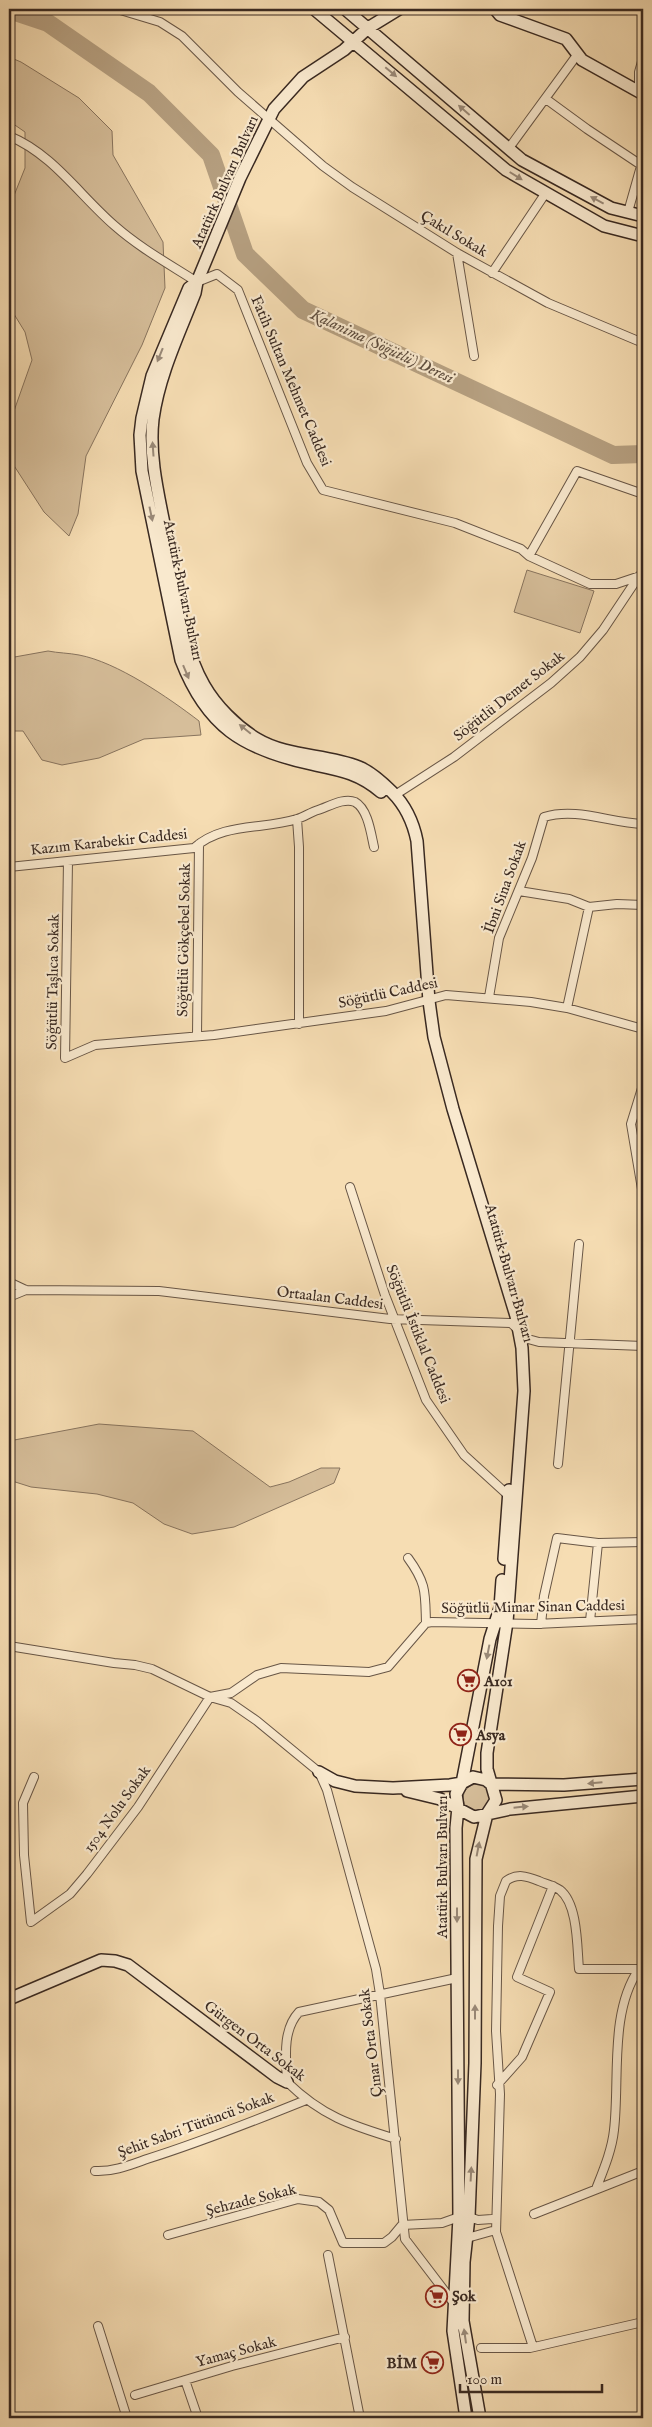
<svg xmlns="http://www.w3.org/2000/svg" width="652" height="2427" font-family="'IM FELL English',serif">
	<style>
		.green { fill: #d6be9a; stroke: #88745e }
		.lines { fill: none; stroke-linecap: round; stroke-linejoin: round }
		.river { stroke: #b6a081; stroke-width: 18 }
		.street-casing { stroke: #685646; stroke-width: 10 }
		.secondary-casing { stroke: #392921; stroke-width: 14 }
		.street { stroke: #f9e9ce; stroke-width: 8 }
		.secondary { stroke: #f9e9ce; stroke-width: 11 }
		.oneway { fill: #998978 }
		.labels { text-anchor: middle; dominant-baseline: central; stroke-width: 4.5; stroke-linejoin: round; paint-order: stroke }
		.street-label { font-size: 15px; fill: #392921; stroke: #f9e9ce }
		.poi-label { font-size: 15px; font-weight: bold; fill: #392921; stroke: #f9e9ce; text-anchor: start }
		.water-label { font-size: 16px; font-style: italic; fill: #5e4d3e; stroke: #f9e9ce }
	</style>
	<rect width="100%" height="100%" fill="#f6ddb3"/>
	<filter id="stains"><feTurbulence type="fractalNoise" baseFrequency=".004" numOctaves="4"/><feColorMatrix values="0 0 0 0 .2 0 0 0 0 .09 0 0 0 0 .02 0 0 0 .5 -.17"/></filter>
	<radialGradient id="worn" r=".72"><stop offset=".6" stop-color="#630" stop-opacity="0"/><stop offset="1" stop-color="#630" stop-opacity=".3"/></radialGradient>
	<!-- green -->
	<path class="green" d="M 9,57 L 21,62 L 79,98 L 112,131 L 113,155 L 163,242 L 165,288 L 142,345 L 86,456 L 78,514 L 69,536 L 44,512 L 11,461 L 9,445 L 9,425 L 32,360 L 25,332 L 9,306 L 9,208 L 25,168 L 25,132 L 9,121 Z
		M 527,570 L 594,591 L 580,633 L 514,612 Z
		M 48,651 C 58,653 69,653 79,655 C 117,662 169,698 199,721 L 201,735 L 144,739 L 99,758 L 62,765 L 42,760 L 23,731 L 9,731 L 9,658 Z
		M 99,1424 L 193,1431 L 270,1487 L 289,1482 L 321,1468 L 340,1468 L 334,1483 L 234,1527 L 192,1534 L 164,1524 L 133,1503 L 97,1494 L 31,1487 L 9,1480 L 9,1441 Z
		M463 1798a14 14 0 1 1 28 0a14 14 0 1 1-28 0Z"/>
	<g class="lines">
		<!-- river -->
		<path class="river" d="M 9,10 L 48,23 L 149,93 L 211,155 L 245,254 L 303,310 L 613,455 L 643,454"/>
		<defs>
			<path id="street" d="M 117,9 L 160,22 L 182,36 L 238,92 L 323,166 L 352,187 L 457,253 L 548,303 L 643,343
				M 639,91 L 639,72 L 643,58
				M 546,99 L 587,129 L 641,165
				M 9,136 C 53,154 80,196 115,226 C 140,248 169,264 197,282 L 217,274 L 238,290 L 307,463 L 323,490 L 455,523 L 521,549 L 529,556 L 590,584 L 616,584 L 643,575
				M 509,148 L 577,55
				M 628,212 L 643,159
				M 457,253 L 474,356
				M 492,273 L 545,194
				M 529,556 L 577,471 L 643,494
				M 395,795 L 454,757 L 551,683 L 580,657 L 603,630 L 639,576
				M 297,819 L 299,847 L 299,1024
				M 68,861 L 65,1058 L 95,1045 L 214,1035 L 321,1020 L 386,1011 L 446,995 L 531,1002 L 567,1008 L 643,1029
				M 9,867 L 194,848 C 223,822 263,830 297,819 C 304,817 311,812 318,810 C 328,807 344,797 355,802 C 368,809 371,834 374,847
				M 519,891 L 569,899 L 589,907 L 617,904 L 643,905
				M 489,997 L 499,938 L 532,858 L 544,817 C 577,807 610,823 643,824
				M 567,1008 L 589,907
				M 197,1036 L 199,844
				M 643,1085 L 631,1124 L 643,1195
				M 350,1187 L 385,1295 L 426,1400 L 464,1455 L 509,1496
				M 9,1282 L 26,1290 L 159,1291 L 390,1319 L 511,1323 L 528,1339 L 539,1342 L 643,1346
				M 9,1297 L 26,1290
				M 558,1464 L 579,1244
				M 408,1558 C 427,1584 425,1593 426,1623
				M 590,1621 L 598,1543
				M 541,1624 L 544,1596 L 557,1538 L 598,1543 L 643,1542
				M 9,1646 L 114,1663 L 135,1665 L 152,1669 L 210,1697 L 231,1693 L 257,1675 L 281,1668 L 369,1672 L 388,1667 L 426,1623 L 432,1622 L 536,1624 L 643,1619
				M 34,1777 L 23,1803 L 24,1855 L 31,1922 L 70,1894 L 87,1874 L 138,1807 L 210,1697 L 231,1703 L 257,1721 L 319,1772 L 327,1790 L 376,1969 L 380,1994 L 405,2239 L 453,2302
				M 497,2085 L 522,2057 L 550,1992 L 517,1977 L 553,1886
				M 396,2139 C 350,2125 322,2116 287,2082 C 286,2059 282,2030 299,2012 L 457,1978
				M 95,2171 C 113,2172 130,2165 147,2159 C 201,2142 254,2121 306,2100
				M 596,2189 C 603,2171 612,2150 614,2130 C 620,2080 609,2012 639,1969
				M 534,2214 L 643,2171
				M 469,2217 L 478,2220 L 492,2219
				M 168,2235 L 298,2199 L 319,2202 L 329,2210 L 343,2243 L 384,2243 L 392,2237 L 402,2225 L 442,2223 L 459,2217
				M 467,2238 L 492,2231
				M 328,2255 L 360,2418
				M 98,2326 L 127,2418
				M 533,2347 L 496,2232 L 500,2094 L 496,2031 L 498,1926 L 500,1896 L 506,1881 C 517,1873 526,1876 539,1881 C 546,1884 554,1886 560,1890 C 578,1904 577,1947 579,1969 L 643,1969
				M 481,2348 L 530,2348 L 643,2322
				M 185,2380 L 198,2418
				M 135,2395 L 232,2366 L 345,2337"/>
			<path id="secondary" d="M 314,9 L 506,170 L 604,226 L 643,236
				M 345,9 L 522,160 L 611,208 L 643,216
				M 399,9 L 368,28 L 344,50 L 303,77 L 274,109 L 240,178 L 197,282 L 195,293 C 179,334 159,375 153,419 C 148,462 162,508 169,550 C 177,592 182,648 204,685 C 216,706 236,726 257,739 C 287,757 326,754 359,767 C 371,772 382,782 392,792 C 406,806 413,821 417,841 L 429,1001 L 434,1037 L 453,1109 L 516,1316 L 522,1348 L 524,1391 L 507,1622 L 487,1753 L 487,1769 L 496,1800 L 487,1814 L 476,1859 L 475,2063 L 469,2217 L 464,2262 L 463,2321 L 480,2418
				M 495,9 L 500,15 L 566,39 L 582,60 L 643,94
				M 197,282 L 189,288 L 152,376 L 142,418 L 140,435 L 142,471 L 181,660 C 207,727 243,749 311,764 C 340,770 359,773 381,792
				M 504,1559 L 509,1490
				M 319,1772 L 335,1781 L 355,1786 L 393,1788 L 450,1785 L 462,1783 L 473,1777 L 486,1780 L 491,1784 L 564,1785 L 643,1779
				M 407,1791 L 440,1799 L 474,1817 L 510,1809 L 643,1796
				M 9,1999 L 101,1960 L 115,1961 L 128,1965 L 277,2077 L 287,2082
				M 466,2418 L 453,2331 L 459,2217 L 456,1828 L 458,1807 L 456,1794 L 462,1783 L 490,1639 L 500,1608 L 502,1580"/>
		</defs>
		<!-- street casing -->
		<use href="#street" class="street-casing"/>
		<!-- secondary casing -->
		<use href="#secondary" class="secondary-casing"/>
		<!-- street -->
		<use href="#street" class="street"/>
		<!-- secondary -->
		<use href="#secondary" class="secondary"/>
	</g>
	<!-- one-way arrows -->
	<defs><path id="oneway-solid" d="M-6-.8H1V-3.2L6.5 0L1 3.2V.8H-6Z" transform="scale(1.25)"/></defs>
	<g class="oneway">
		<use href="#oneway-solid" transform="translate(391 72) rotate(40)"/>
		<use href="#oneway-solid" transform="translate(464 110) rotate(-139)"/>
		<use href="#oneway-solid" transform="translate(516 176) rotate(32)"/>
		<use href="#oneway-solid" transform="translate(597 200) rotate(-152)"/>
		<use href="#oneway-solid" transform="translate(160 355) rotate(112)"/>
		<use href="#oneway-solid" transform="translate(153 449) rotate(-94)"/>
		<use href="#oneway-solid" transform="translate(151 514) rotate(78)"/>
		<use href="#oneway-solid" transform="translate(186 672) rotate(67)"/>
		<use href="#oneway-solid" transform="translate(245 729) rotate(-141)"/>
		<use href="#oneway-solid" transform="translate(488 1652) rotate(101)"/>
		<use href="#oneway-solid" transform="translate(595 1783) rotate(175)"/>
		<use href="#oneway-solid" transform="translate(521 1807) rotate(-6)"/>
		<use href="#oneway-solid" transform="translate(478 1849) rotate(-79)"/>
		<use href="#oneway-solid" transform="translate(457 1915) rotate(90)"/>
		<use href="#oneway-solid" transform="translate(475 2012) rotate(-90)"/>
		<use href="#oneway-solid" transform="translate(458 2077) rotate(90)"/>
		<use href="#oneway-solid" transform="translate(471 2174) rotate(-87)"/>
		<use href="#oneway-solid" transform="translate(465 2336) rotate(-98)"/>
	</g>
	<!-- icons -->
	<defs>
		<symbol id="supermarket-ring" viewBox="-11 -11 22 22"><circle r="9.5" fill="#f9e9ce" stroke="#8f2418" stroke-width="1.5"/><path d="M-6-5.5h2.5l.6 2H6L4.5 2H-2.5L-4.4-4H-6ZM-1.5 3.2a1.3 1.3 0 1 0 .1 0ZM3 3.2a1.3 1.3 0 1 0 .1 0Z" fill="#8f2418"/></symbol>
	</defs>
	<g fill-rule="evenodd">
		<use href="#supermarket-ring" x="456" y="1668" width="25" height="25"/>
		<use href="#supermarket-ring" x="448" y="1722" width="25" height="25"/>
		<use href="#supermarket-ring" x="424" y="2284" width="25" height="25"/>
		<use href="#supermarket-ring" x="420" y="2350" width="25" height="25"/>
	</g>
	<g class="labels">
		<!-- street labels -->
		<g class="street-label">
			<text transform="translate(225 182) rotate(-66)">Atatürk Bulvarı Bulvarı</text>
			<text transform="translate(454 234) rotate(31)">Çakıl Sokak</text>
			<text transform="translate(291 381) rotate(67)">Fatih Sultan Mehmet Caddesi</text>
			<text transform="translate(183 590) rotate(78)">Atatürk Bulvarı Bulvarı</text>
			<text transform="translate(509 696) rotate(-38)">Söğütlü Demet Sokak</text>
			<text transform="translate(109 842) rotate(-6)">Kazım Karabekir Caddesi</text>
			<text transform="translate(505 887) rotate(-70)">İbni Sina Sokak</text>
			<text transform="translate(184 940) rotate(-89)">Söğütlü Gökçebel Sokak</text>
			<text transform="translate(53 982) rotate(-89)">Söğütlü Taşlıca Sokak</text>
			<text transform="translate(388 993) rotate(-12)">Söğütlü Caddesi</text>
			<text transform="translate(509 1273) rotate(74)">Atatürk Bulvarı Bulvarı</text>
			<text transform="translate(330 1298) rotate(7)">Ortaalan Caddesi</text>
			<text transform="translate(418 1334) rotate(68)">Söğütlü İstiklal Caddesi</text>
			<text transform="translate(533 1607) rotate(-1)">Söğütlü Mimar Sinan Caddesi</text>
			<text transform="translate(117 1809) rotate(-54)">1504 Nolu Sokak</text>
			<text transform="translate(442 1867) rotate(-90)">Atatürk Bulvarı Bulvarı</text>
			<text transform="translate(255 2041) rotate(37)">Gürgen Orta Sokak</text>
			<text transform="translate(371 2043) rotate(-97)">Çınar Orta Sokak</text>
			<text transform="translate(196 2125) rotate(-20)">Şehit Sabri Tütüncü Sokak</text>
			<text transform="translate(251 2200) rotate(-14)">Şehzade Sokak</text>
			<text transform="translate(236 2352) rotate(-15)">Yamaç Sokak</text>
		</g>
		<!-- poi labels -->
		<g class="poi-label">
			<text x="484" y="1681">A101</text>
			<text x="476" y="1735">Asya</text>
			<text x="452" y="2296">Şok</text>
			<text x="417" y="2363" text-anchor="end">BİM</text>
		</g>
		<!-- water labels -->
		<g class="water-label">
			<text transform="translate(382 347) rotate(25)">Kalanima (Söğütlü) Deresi</text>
		</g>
	</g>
	<!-- margin -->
	<rect width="652" height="2427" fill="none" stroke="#f6ddb3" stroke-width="30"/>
	<rect x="10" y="10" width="632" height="2407" fill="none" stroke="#392921" stroke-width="2.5"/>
	<rect x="15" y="15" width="622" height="2397" fill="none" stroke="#392921"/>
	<!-- scale -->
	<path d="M460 2384v8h142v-8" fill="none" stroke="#392921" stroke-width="2.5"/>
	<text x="467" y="2384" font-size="15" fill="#392921" stroke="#f9e9ce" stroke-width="4" paint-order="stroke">100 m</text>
	<rect width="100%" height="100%" filter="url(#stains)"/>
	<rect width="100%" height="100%" fill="url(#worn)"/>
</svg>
